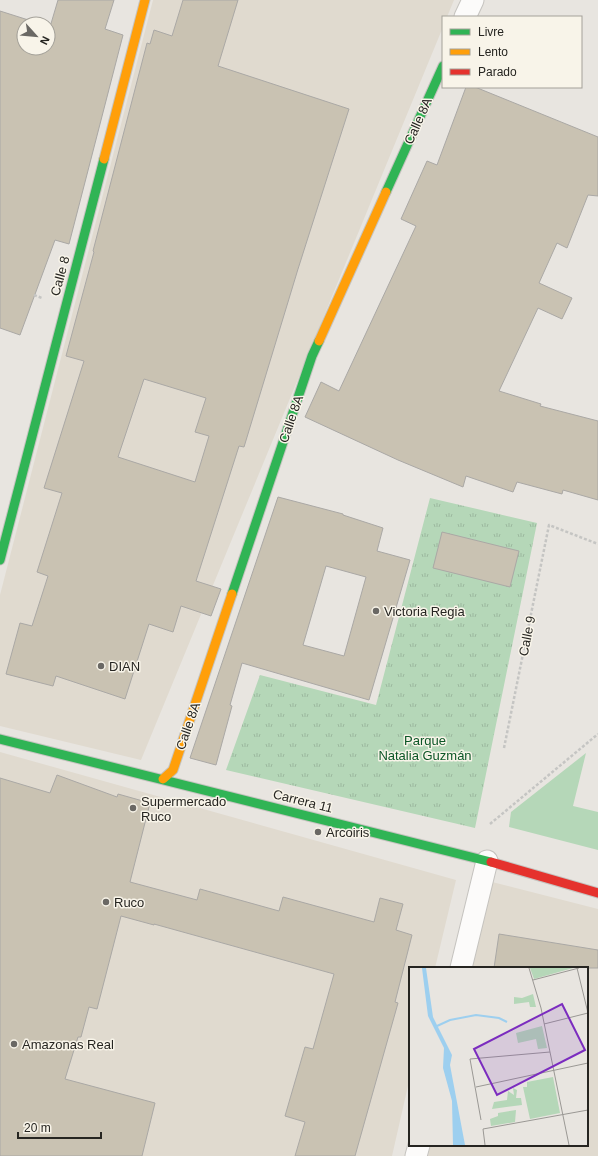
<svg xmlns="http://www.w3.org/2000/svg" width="598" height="1156" font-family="Helvetica,sans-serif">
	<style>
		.built { fill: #e0dacf }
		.green { fill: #b5d7b8 }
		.park { fill: url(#park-tufts) }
		.building { fill: #c9c2b2; stroke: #aaa8a5; fill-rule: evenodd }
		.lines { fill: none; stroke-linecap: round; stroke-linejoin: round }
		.street-casing { stroke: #c5c3bf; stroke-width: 23 }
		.fast-casing { stroke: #c5c3bf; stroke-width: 11 }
		.slow-casing { stroke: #c5c3bf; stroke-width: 11 }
		.jam-casing { stroke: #c5c3bf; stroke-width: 11 }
		.path { stroke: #c5c5c3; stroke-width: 2.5; stroke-dasharray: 3 2; stroke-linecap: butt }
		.street { stroke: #fcfbfa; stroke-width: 21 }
		.fast { stroke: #30b455; stroke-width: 9 }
		.slow { stroke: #ff9f0a; stroke-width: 9 }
		.jam { stroke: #e5322d; stroke-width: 9 }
		.poi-dot { fill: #6a6864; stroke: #f8f4e9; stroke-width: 1.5 }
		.labels { text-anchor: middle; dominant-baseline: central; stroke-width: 3; stroke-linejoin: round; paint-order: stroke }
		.street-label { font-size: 13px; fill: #262521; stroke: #f8f4e9 }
		.poi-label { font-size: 13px; fill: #262521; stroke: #f8f4e9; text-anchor: start }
		.park-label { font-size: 13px; fill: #0b5626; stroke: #f8f4e9 }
		.inset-river { fill: none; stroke: #9dcfef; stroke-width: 2 }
		.inset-road { fill: none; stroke: #9a9894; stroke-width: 1 }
		.view { fill: #7b2cbf; fill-opacity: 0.15; stroke: #7b2cbf; stroke-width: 2 }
		.inset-edge { fill: none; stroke: #262521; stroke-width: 2 }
	</style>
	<defs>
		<pattern id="park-tufts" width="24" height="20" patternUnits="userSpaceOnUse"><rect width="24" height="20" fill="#b5d7b8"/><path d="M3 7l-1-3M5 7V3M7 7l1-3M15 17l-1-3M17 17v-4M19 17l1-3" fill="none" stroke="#9cb89e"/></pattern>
	</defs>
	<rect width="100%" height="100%" fill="#e8e5e0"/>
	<!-- built -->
	<path class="built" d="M 153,0 L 454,0 L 447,17 L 443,17 L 443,27 L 141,760 L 0,726 L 0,595 Z
		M 0,752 L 456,880 L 435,968 L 410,968 L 410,1077 L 392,1156 L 0,1156 Z
		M 492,882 L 598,909 L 598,1156 L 428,1156 L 430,1145 L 587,1145 L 587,968 L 472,968 Z"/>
	<!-- green -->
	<path class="green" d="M 586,753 L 573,806 L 598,812 L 598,850 L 509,827 L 511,812 Z"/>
	<!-- park -->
	<path class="park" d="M 430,498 L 537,523 L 475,828 L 226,770 L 260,675 L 376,705 Z"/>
	<!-- building -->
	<path class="building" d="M 58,0 L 114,0 L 105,29 L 123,35 L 69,244 L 55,240 L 20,335 L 0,328 L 0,11 L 41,24 L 24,24 L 24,48 L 48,48 L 48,26 L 50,27 Z
		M 183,0 L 238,0 L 218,66 L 349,109 L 298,269 L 244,447 L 239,446 L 196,581 L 221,589 L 211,616 L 181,606 L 173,632 L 149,624 L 125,699 L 56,676 L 53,686 L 6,674 L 20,623 L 32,626 L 48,576 L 37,572 L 62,493 L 44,488 L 84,361 L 66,356 L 94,252 L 93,251 L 147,43 L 150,44 L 154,30 L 172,36 ZM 144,379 L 206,398 L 195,432 L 209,436 L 195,482 L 118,457 Z
		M 466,87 L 475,87 L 598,137 L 598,196 L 588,195 L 567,248 L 557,243 L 539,283 L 572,298 L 562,319 L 538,308 L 499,391 L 541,404 L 540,406 L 598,421 L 598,500 L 563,490 L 562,494 L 517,482 L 513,492 L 466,476 L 463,487 L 398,460 L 305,417 L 321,382 L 339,391 L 416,226 L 401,219 L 427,161 L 437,165 Z
		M 278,497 L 343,514 L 343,515 L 383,528 L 377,551 L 410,560 L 369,700 L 242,663 L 230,705 L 232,706 L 216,765 L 190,758 ZM 326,566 L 366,577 L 344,656 L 303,645 Z
		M 442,532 L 519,551 L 510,587 L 433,568 Z
		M 57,775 L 117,797 L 118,794 L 150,803 L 130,882 L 197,900 L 200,889 L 279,911 L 283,897 L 374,922 L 380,898 L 403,904 L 396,930 L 412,935 L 395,1002 L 398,1003 L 355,1156 L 295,1156 L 305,1122 L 285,1116 L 305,1047 L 313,1049 L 334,974 L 154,924 L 154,925 L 121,916 L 97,1009 L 89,1007 L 81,1037 L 78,1037 L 65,1079 L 155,1103 L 142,1156 L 0,1156 L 0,778 L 50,793 Z
		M 499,934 L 598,950 L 598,968 L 494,968 Z"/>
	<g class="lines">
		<defs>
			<path id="street" d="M 465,17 L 473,0
				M 461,968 L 487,861
				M 416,1156 L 419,1145"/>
			<path id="fast" d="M 386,192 L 443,66
				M 0,560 L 104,159
				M 232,594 L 312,356 L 319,341
				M 0,739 L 491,862"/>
			<path id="slow" d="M 104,159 L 145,0
				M 319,341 L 386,192
				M 163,779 L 173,770 L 232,594"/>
			<path id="jam" d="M 491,862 L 598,893"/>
		</defs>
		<!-- street casing -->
		<use href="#street" class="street-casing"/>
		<!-- fast casing -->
		<use href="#fast" class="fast-casing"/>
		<!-- slow casing -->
		<use href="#slow" class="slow-casing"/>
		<!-- jam casing -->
		<use href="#jam" class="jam-casing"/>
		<!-- path -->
		<path class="path" d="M 34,295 L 42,298
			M 504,748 L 549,525 L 598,544
			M 490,824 L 598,734"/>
		<!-- street -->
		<use href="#street" class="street"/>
		<!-- fast -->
		<use href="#fast" class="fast"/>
		<!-- slow -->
		<use href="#slow" class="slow"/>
		<!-- jam -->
		<use href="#jam" class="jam"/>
	</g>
	<!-- markers -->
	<g class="poi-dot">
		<circle cx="376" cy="611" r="4"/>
		<circle cx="101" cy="666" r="4"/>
		<circle cx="133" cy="808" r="4"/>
		<circle cx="318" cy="832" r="4"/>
		<circle cx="106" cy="902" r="4"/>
		<circle cx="14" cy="1044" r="4"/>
	</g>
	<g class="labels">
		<!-- street labels -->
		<g class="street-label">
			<text transform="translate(418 121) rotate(-66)">Calle 8A</text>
			<text transform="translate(60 276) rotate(-75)">Calle 8</text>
			<text transform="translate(291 419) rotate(-71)">Calle 8A</text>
			<text transform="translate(527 636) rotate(-79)">Calle 9</text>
			<text transform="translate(188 726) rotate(-71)">Calle 8A</text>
			<text transform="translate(303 801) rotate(14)">Carrera 11</text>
		</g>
		<!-- poi labels -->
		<g class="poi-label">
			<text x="384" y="611">Victoria Regia</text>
			<text x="109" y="666">DIAN</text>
			<text x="141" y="801">Supermercado<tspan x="141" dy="15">Ruco</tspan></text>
			<text x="326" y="832">Arcoiris</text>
			<text x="114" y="902">Ruco</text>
			<text x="22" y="1044">Amazonas Real</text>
		</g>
		<!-- park labels -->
		<g class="park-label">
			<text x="425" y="740">Parque<tspan x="425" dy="15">Natalia Guzmán</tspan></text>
		</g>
	</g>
	<!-- overview -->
	<g transform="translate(409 967)">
		<rect width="179" height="179" fill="#e8e5e0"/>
		<path d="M 124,27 L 127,40 L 121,40 L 120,35 L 105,37 L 105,30 L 113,31 ZM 104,121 L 108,123 L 107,131 L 112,131 L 113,138 L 83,142 L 85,135 L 98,133 L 99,124 L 105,128 ZM 107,143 L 106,155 L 82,159 L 81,152 L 89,149 L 89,146 Z" fill="#b5d7b8"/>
		<path d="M 121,1 L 164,1 L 125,12 ZM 133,59 L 138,81 L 129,82 L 127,72 L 109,76 L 107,66 ZM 144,110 L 151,146 L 121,152 L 114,120 L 118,120 L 118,115 Z" fill="#b5d7b8"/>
		<path d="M 13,1 L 17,1 L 24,50 L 43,88 L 41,98 L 56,178 L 44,178 L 43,134 L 34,101 L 35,81 L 19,49 Z" fill="#9dcfef"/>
		<path class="inset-river" d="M 28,59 L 41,53 L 67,48 L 90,51 L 98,55"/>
		<path class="inset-road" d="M 120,1 L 132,41 L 160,178M 168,1 L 179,46M 124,13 L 170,1M 135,57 L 179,46M 67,120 L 179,96M 72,153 L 61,92 L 141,85M 76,178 L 74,162 L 179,143"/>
		<path class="view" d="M 153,37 L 176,83 L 88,128 L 65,82 Z"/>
		<rect width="179" height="179" class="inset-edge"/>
	</g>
	<!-- legend -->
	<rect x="442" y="16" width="140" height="72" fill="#f8f4e9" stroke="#a4a199"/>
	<rect x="450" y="29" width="20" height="6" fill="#30b455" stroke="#a4a199"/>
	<text x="478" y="36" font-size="12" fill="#262521">Livre</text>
	<rect x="450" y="49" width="20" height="6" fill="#ff9f0a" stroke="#a4a199"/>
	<text x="478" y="56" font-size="12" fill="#262521">Lento</text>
	<rect x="450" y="69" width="20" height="6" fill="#e5322d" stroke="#a4a199"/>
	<text x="478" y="76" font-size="12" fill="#262521">Parado</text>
	<!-- north arrow -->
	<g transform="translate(36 36) rotate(117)"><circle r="19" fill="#f8f4e9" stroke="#a4a199"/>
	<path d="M0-3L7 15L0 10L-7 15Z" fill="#6a6864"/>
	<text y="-6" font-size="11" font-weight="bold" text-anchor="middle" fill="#262521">N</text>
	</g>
	<!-- scale -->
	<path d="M18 1132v6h83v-6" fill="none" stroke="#262521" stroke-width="2"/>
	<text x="24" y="1132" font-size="12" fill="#262521" stroke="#f8f4e9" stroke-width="3" paint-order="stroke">20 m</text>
</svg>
